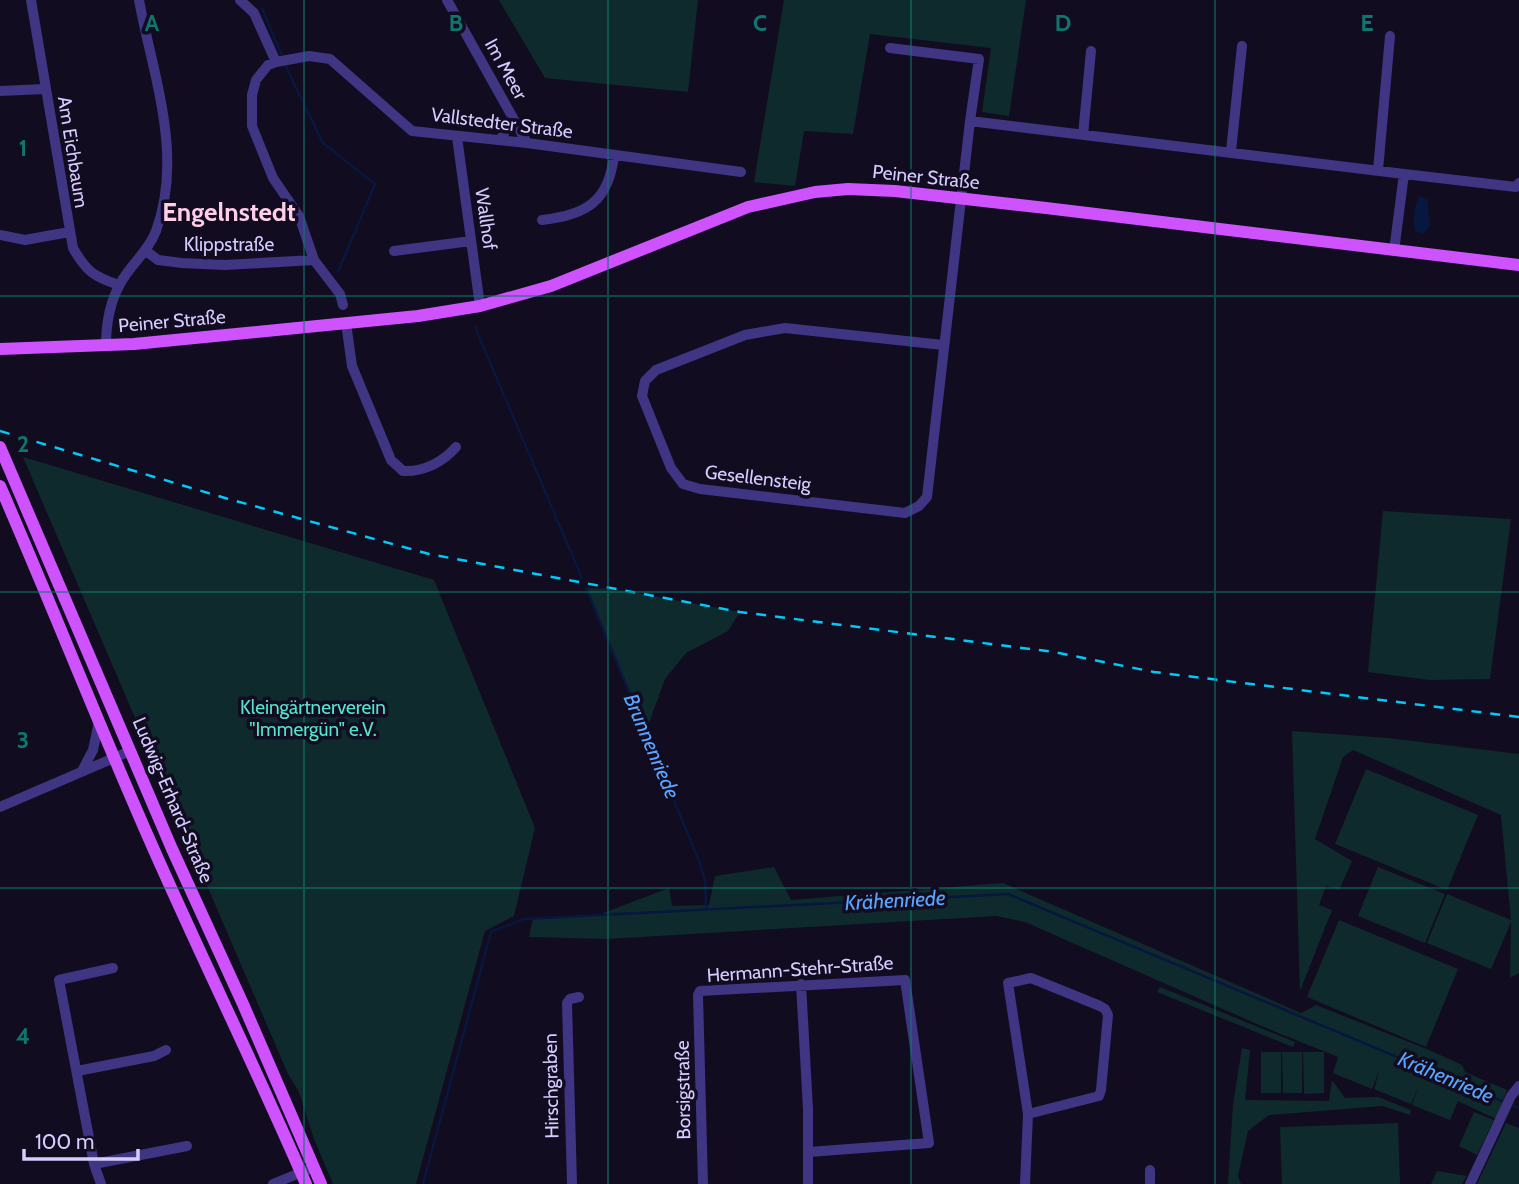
<svg xmlns="http://www.w3.org/2000/svg" width="1519" height="1184" font-family="Cabin,sans-serif">
	<style>
		.green { fill: #0f2a2c }
		.water { fill: #07173f }
		.lines { fill: none; stroke-linecap: round; stroke-linejoin: round }
		.stream { stroke: #07173f; stroke-width: 2.5 }
		.minor { stroke: #3f3583; stroke-width: 10 }
		.major { stroke: #ce53ff; stroke-width: 12 }
		.rail { stroke: #00caf7; stroke-width: 2.5; stroke-dasharray: 10 9; stroke-linecap: butt }
		.grid { fill: none; stroke: #0f766e; stroke-width: 2; stroke-opacity: 0.55 }
		.labels { text-anchor: middle; dominant-baseline: central; stroke-width: 7; stroke-linejoin: round; paint-order: stroke }
		.street-label { font-size: 19px; fill: #d7ccff; stroke: #120c21 }
		.park-label { font-size: 19px; fill: #54e4cc; stroke: #120c21 }
		.water-label { font-size: 21px; font-style: italic; fill: #5aa5ff; stroke: #120c21 }
		.district-label { font-size: 26px; font-weight: bold; fill: #ffcee9; stroke: #120c21 }
		.grid-label { font-size: 23px; text-anchor: middle; font-weight: bold; fill: #0f766e; stroke: #120c21; stroke-width: 7; stroke-linejoin: round; paint-order: stroke }
	</style>
	<rect width="100%" height="100%" fill="#120c21"/>
	<!-- green -->
	<path class="green" d="M 499,0 L 698,0 L 688,92 L 545,78 Z
		M 784,0 L 1026,0 L 1009,116 L 982,112 L 991,48 L 870,34 L 853,134 L 804,131 L 795,186 L 754,182 Z
		M 23,457 L 434,580 L 535,828 L 514,916 L 485,931 L 416,1184 L 333,1184 L 314,1139 L 299,1092 L 288,1074 Z
		M 1383,511 L 1511,519 L 1490,679 L 1429,680 L 1368,672 Z
		M 586,588 L 614,589 L 740,612 L 728,631 L 686,653 L 665,679 L 646,731 Z
		M 1292,731 L 1388,738 L 1519,754 L 1519,973 L 1510,978 L 1511,922 L 1491,969 L 1427,943 L 1447,894 L 1511,920 L 1501,815 L 1353,750 L 1343,757 L 1315,839 L 1352,861 L 1339,890 L 1326,886 L 1319,905 L 1332,910 L 1300,991 Z
		M 1366,769 L 1478,815 L 1447,890 L 1335,844 Z
		M 774,867 L 791,900 L 1003,883 L 1301,1013 L 1316,1005 L 1429,1050 L 1462,1065 L 1465,1072 L 1507,1090 L 1496,1119 L 1458,1101 L 1450,1120 L 1412,1105 L 1419,1085 L 1411,1104 L 1374,1089 L 1380,1069 L 1372,1089 L 1333,1073 L 1338,1057 L 1264,1027 L 1025,922 L 996,916 L 607,939 L 529,937 L 533,918 L 598,915 L 669,888 L 672,906 L 709,905 L 715,876 Z
		M 1378,867 L 1445,894 L 1425,943 L 1358,916 Z
		M 1339,920 L 1458,969 L 1426,1047 L 1307,997 Z
		M 1160,987 L 1295,1042 L 1293,1047 L 1157,992 Z
		M 1242,1048 L 1250,1050 L 1245,1100 L 1329,1101 L 1332,1080 L 1345,1098 L 1378,1097 L 1411,1110 L 1410,1115 L 1383,1106 L 1269,1115 L 1248,1131 L 1238,1176 L 1241,1184 L 1228,1184 L 1233,1104 Z
		M 1261,1052 L 1281,1052 L 1281,1093 L 1261,1093 Z
		M 1282,1052 L 1302,1052 L 1302,1093 L 1283,1093 Z
		M 1303,1052 L 1324,1052 L 1324,1093 L 1304,1094 Z
		M 1474,1112 L 1494,1120 L 1477,1155 L 1459,1146 Z
		M 1398,1123 L 1400,1184 L 1282,1184 L 1280,1127 Z
		M 1506,1123 L 1519,1128 L 1519,1184 L 1477,1184 Z
		M 1437,1171 L 1467,1176 L 1462,1184 L 1431,1184 Z"/>
	<!-- water -->
	<path class="water" d="M 1420,196 L 1427,199 L 1430,226 L 1423,234 L 1415,231 C 1413,220 1413,205 1420,196 Z"/>
	<g class="lines">
		<!-- stream -->
		<path class="stream" d="M 262,8 L 281,54
			M 285,65 L 323,143 L 375,184 L 338,272
			M 475,327 L 582,578
			M 586,588 L 699,861 L 705,880 L 706,907
			M 423,1184 L 491,932 L 524,919 L 1008,894 L 1519,1108"/>
		<!-- minor -->
		<path class="minor" d="M 31,0 L 73,248 C 86,271 94,277 119,285
			M 240,0 L 254,13 L 276,62 L 309,56 L 330,59 L 412,131 L 527,143 L 741,172
			M 447,0 L 527,143
			M 890,48 L 979,59 L 970,121
			M 276,62 L 268,65 L 256,80 L 252,95 L 252,126 L 273,178 L 299,216 L 314,260 L 340,294 L 343,305
			M 0,91 L 45,89
			M 1083,135 L 1091,51
			M 457,137 L 480,306
			M 500,140 L 513,118
			M 1231,151 L 1242,46
			M 1378,170 L 1390,36
			M 542,220 C 587,215 609,201 614,155
			M 0,235 L 25,240 L 69,232
			M 146,251 L 158,260 L 182,263 L 225,265 L 314,260
			M 394,251 L 471,241
			M 1394,251 L 1404,174 L 1516,187 L 1519,183
			M 346,323 L 352,366 L 391,460 L 403,471 C 424,472 443,462 456,447
			M 943,345 L 785,328 L 745,335 L 656,370 L 645,381 L 642,396 L 671,468 L 683,484 L 700,489 L 905,513 L 919,506 L 927,497 L 970,121 L 1404,174
			M 106,346 C 106,326 110,302 120,284 C 130,265 148,252 156,231 C 184,155 153,76 139,0
			M 82,771 L 93,750 L 99,722
			M 0,807 L 130,751
			M 801,984 L 808,1109 L 808,1184
			M 77,1071 L 154,1056 L 166,1050
			M 94,1164 L 187,1146
			M 101,1184 L 94,1164 L 59,980 L 113,968
			M 273,1184 L 314,1167
			M 572,1184 L 567,1003 L 570,999 L 579,997
			M 703,1184 L 698,995 L 700,991 L 905,980 L 929,1143 L 809,1152
			M 1025,1184 L 1028,1114 L 1008,983 L 1031,978 L 1100,1006 L 1105,1009 L 1108,1015 L 1101,1090 L 1099,1096 L 1028,1114
			M 1150,1184 L 1150,1170
			M 1470,1184 L 1511,1096 L 1519,1086"/>
		<!-- major -->
		<path class="major" d="M 0,349 L 134,344 L 418,316 L 480,306 L 551,286 L 748,207 L 815,192 L 848,189 L 895,191 L 1046,208 L 1519,265
			M 0,447 L 172,849 L 243,1004 L 321,1184
			M 0,486 C 48,596 92,708 140,818 C 193,941 253,1061 306,1184"/>
		<!-- rail -->
		<path class="rail" d="M 0,431 L 225,498 L 429,554 L 740,612 L 1054,652 L 1154,672 L 1519,717"/>
	</g>
	<!-- grid -->
	<path class="grid" d="M 304,0 L 304,1184M 608,0 L 608,1184M 911,0 L 911,1184M 1215,0 L 1215,1184M 0,296 L 1519,296M 0,592 L 1519,592M 0,888 L 1519,888"/>
	<g class="labels">
		<!-- street labels -->
		<g class="street-label">
			<text transform="translate(506 69) rotate(61)">Im Meer</text>
			<text transform="translate(502 123) rotate(7)">Vallstedter Straße</text>
			<text transform="translate(73 152) rotate(81)">Am Eichbaum</text>
			<text transform="translate(926 177) rotate(6)">Peiner Straße</text>
			<text transform="translate(486 219) rotate(82)">Wallhof</text>
			<text x="229" y="244">Klippstraße</text>
			<text transform="translate(172 321) rotate(-5)">Peiner Straße</text>
			<text transform="translate(758 478) rotate(7)">Gesellensteig</text>
			<text transform="translate(173 800) rotate(67)">Ludwig-Erhard-Straße</text>
			<text transform="translate(800 969) rotate(-4)">Hermann-Stehr-Straße</text>
			<text transform="translate(551 1086) rotate(-91)">Hirschgraben</text>
			<text transform="translate(683 1090) rotate(-91)">Borsigstraße</text>
		</g>
		<!-- park labels -->
		<g class="park-label">
			<text x="313" y="707">Kleingärtnerverein<tspan x="313" dy="22">"Immergün" e.V.</tspan></text>
		</g>
		<!-- water labels -->
		<g class="water-label">
			<text transform="translate(652 746) rotate(67)">Brunnenriede</text>
			<text transform="translate(895 900) rotate(-3)">Krähenriede</text>
			<text transform="translate(1446 1077) rotate(23)">Krähenriede</text>
		</g>
		<!-- district labels -->
		<g class="district-label">
			<text x="229" y="212">Engelnstedt</text>
		</g>
	</g>
	<g class="grid-label">
		<text x="152" y="31">A</text>
		<text x="456" y="31">B</text>
		<text x="760" y="31">C</text>
		<text x="1063" y="31">D</text>
		<text x="1367" y="31">E</text>
		<text x="23" y="156">1</text>
		<text x="23" y="452">2</text>
		<text x="23" y="748">3</text>
		<text x="23" y="1044">4</text>
	</g>
	<!-- scale -->
	<path d="M24 1149v10h114v-10" fill="none" stroke="#d7ccff" stroke-width="3.5"/>
	<text x="35" y="1149" font-size="21" fill="#d7ccff" stroke="#120c21" stroke-width="5" paint-order="stroke">100 m</text>
</svg>
